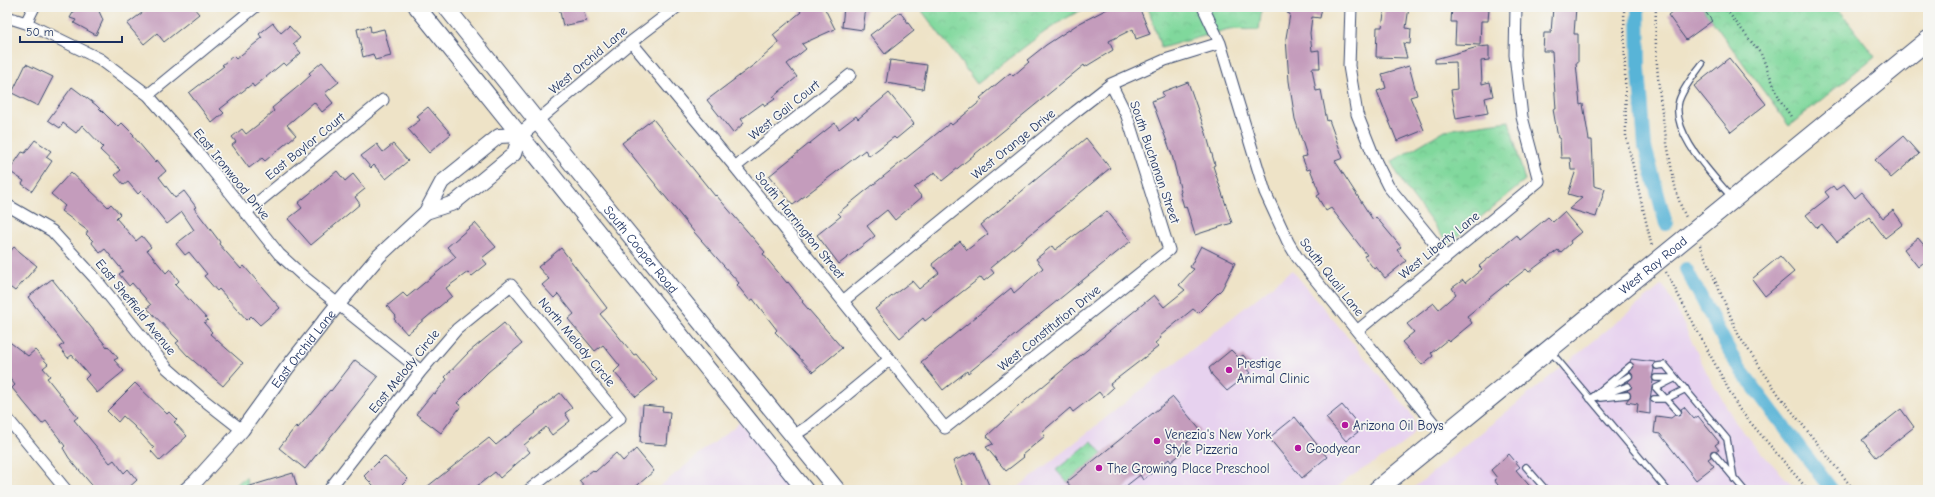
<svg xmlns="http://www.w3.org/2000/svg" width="1935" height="497" font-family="'Comic Neue',sans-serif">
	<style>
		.built { fill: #e7d2ef }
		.park { fill: url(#park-crowns); stroke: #4e847d }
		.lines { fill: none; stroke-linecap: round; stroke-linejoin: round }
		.canal { stroke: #59b4d7; stroke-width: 14 }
		.building { fill: #c49cbc }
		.service-casing { stroke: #3b4a6e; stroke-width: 8 }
		.minor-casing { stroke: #3b4a6e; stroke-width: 13 }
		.tertiary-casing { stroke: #3b4a6e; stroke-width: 16 }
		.secondary-casing { stroke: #3b4a6e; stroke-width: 18 }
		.primary-casing { stroke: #3b4a6e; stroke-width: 20 }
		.path { stroke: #3b4a6e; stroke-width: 2.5; stroke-dasharray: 1 3; stroke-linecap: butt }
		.service { stroke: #fff; stroke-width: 5.5 }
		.minor { stroke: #fff; stroke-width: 11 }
		.tertiary { stroke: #fff; stroke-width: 14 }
		.secondary { stroke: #fff; stroke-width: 16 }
		.primary { stroke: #fff; stroke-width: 18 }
		.poi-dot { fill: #b5179e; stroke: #f6f6f2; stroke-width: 1.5 }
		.labels { text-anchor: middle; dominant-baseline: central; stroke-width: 3.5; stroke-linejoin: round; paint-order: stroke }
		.street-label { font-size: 13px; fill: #1b2f5e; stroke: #f6f6f2 }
		.poi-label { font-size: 13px; fill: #1b2f5e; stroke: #f6f6f2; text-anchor: start }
	</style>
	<defs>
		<pattern id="park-crowns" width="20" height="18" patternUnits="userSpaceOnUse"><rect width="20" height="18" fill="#80d89c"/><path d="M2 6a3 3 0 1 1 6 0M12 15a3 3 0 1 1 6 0" fill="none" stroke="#6eba89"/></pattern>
	</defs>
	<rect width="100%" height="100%" fill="#f6f6f2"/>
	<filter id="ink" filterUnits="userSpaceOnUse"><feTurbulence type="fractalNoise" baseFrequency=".025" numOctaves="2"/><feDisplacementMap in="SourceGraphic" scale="8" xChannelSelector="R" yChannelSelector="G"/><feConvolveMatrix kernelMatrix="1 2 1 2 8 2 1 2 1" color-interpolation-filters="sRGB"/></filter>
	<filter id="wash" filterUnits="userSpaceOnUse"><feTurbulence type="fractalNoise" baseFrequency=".012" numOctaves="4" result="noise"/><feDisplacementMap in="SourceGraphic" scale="16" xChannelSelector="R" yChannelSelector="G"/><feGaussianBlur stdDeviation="0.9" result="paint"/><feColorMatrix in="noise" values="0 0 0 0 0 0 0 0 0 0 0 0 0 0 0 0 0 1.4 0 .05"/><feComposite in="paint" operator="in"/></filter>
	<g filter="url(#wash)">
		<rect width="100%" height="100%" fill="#eee3c7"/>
		<!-- built -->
		<path class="built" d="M 1292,270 L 1410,412 L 1414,419 L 1415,426 L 1413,433 L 1409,439 L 1390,453 L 1350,477 L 1334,490 L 1015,490 Z
			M 1662,285 L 1668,292 L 1708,375 L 1736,423 L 1753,444 L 1797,490 L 1411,490 Z
			M 740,422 L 783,475 L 791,490 L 655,490 Z"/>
		<!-- park -->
		<path class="park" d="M 919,7 L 1088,7 C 1047,25 1012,58 977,84 Z
			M 1148,7 L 1262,7 L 1259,30 L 1229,29 L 1161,48 Z
			M 1702,7 L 1837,7 L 1875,56 L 1789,126 Z
			M 1509,121 L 1525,181 L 1448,244 L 1405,187 L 1391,162 L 1445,130 Z
			M 1092,441 L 1102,454 L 1067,482 L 1056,470 Z
			M 246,477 L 248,490 L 228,490 Z"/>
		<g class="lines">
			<!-- canal -->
			<path class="canal" d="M 1638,7 L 1639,69 L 1645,147 L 1666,224
				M 1686,269 L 1737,365 L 1832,490"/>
		</g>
		<g id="blocks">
			<!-- building -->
			<path class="building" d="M 76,7 L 97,7 L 103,20 L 96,35 L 74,23 L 76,20 L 70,18 Z
				M 150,7 L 193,7 L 199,14 L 164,42 L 157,33 L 144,44 L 127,24 Z
				M 559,7 L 583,7 L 586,21 L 563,26 Z
				M 798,7 L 824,7 L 835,29 L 802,44 L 806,49 L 787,64 L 797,77 L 773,97 L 775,99 L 765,106 L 763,103 L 741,119 L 744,123 L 733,133 L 707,100 L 755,64 L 779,43 L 773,35 L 801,12 Z
				M 844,7 L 866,7 L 863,30 L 842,27 Z
				M 1111,7 L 1139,7 L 1150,34 L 1136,39 L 1133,29 L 1109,41 L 1113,50 L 1085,67 L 1084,65 L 942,181 L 935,172 L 914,188 L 922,197 L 895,220 L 887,210 L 867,226 L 875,236 L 839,264 L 817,235 L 841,216 L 838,213 L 950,123 L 952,125 L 982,100 L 980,98 L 1010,73 L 1013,76 L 1029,62 L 1027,60 L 1046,45 L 1078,24 Z
				M 1287,7 L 1322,7 L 1320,18 L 1312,17 L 1310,33 L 1312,51 L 1319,50 L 1320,68 L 1312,68 L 1316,91 L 1321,90 L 1327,121 L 1329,120 L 1343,158 L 1335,161 L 1373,220 L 1376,217 L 1401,247 L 1397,250 L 1406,261 L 1385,278 L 1376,267 L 1374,269 L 1364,256 L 1367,255 L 1331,208 L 1326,211 L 1317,196 L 1320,194 L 1310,169 L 1307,170 L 1302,157 L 1307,156 L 1295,119 L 1289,81 L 1286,38 L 1290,14 L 1287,13 Z
				M 1385,7 L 1409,7 L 1406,28 L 1411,29 L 1410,44 L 1403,43 L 1407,58 L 1376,57 L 1377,27 L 1382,27 Z
				M 1452,7 L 1489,9 L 1488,21 L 1481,21 L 1480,45 L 1455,44 L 1456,22 L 1451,22 Z
				M 1553,7 L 1576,7 L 1574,34 L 1578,34 L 1578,63 L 1576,63 L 1580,105 L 1583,104 L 1589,140 L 1592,140 L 1594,186 L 1605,189 L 1596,217 L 1569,209 L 1582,198 L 1568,194 L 1576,170 L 1571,170 L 1570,158 L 1561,158 L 1560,138 L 1558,138 L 1553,109 L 1556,109 L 1552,51 L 1543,51 L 1544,33 L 1551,33 Z
				M 1678,7 L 1702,7 L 1712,21 L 1686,40 L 1668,15 Z
				M 900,12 L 914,31 L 885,54 L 870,35 Z
				M 273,23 L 281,33 L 289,26 L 300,38 L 293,44 L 301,53 L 286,66 L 283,63 L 254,87 L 252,84 L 220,109 L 224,113 L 212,123 L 189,93 L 224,66 L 222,65 L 233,56 L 236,59 L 262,38 L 259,34 Z
				M 370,26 L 371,32 L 384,29 L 391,56 L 375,60 L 373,54 L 363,57 L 357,29 Z
				M 1489,46 L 1489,60 L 1481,61 L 1482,84 L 1490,82 L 1493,96 L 1485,98 L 1488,113 L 1456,119 L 1451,90 L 1457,89 L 1456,62 L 1435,63 L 1435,59 L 1478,47 Z
				M 1729,58 L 1766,104 L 1731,132 L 1694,86 Z
				M 890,60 L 927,65 L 923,89 L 886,83 Z
				M 322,62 L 339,82 L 325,93 L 333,103 L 322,112 L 314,102 L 287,125 L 296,135 L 265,161 L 262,158 L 249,168 L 232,145 L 236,142 L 232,137 L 242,129 L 246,134 L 264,120 L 274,111 L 272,108 L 300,85 L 311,75 L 309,73 Z
				M 26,64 L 53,77 L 38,106 L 12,93 Z
				M 1409,66 L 1417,95 L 1410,97 L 1424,130 L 1397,141 L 1377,91 L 1386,88 L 1382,74 Z
				M 1188,82 L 1206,133 L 1215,165 L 1213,166 L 1232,223 L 1195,235 L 1186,206 L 1184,207 L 1180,193 L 1181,192 L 1172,155 L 1152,101 L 1164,96 L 1162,92 Z
				M 72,87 L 96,105 L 118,127 L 122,123 L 134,135 L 133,136 L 155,162 L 157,160 L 166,171 L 159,177 L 175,198 L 184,191 L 196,207 L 194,208 L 220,242 L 219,244 L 241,269 L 244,266 L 280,308 L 260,325 L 251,316 L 247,320 L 219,289 L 217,291 L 204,276 L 207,274 L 189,252 L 185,255 L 176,244 L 194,230 L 182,212 L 167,224 L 141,191 L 138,194 L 128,182 L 124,185 L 115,175 L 121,170 L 100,150 L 103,147 L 82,125 L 76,133 L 63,123 L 60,128 L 48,120 Z
				M 889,93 L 914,124 L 896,139 L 894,137 L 869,156 L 865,150 L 793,205 L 769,176 L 835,123 L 839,129 L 856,116 L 858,119 Z
				M 428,107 L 451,134 L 429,153 L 408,129 L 420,120 L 417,116 Z
				M 653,119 L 715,196 L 716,195 L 765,252 L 763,254 L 787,283 L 788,282 L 803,301 L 802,302 L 842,348 L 813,372 L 775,332 L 777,330 L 753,299 L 750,301 L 737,285 L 739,283 L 694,232 L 622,143 Z
				M 1903,136 L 1919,154 L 1891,178 L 1875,160 Z
				M 1086,138 L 1110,168 L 990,268 L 994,273 L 984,281 L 981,277 L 925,321 L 923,318 L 900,338 L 875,309 L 912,281 L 919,289 L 939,273 L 932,264 L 960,241 L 967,250 L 988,234 L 981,225 Z
				M 35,140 L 51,151 L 46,157 L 52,161 L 32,191 L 22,184 L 24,181 L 9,171 L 22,152 L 25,153 Z
				M 377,144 L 383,152 L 393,144 L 408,161 L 386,179 L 374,165 L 371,168 L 361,156 Z
				M 337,171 L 345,181 L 353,174 L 365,189 L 355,197 L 360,204 L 311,245 L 288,219 L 302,208 L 298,203 Z
				M 71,172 L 108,207 L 111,204 L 120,214 L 116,218 L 136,241 L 142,236 L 151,247 L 147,250 L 166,273 L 170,269 L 179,281 L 175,285 L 208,320 L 204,323 L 212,332 L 210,334 L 243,363 L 223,386 L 188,356 L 176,343 L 179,341 L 147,308 L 151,305 L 132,283 L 129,286 L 119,274 L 123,271 L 105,249 L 100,253 L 92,243 L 93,241 L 86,234 L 88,231 L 61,211 L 65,206 L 51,194 Z
				M 1844,184 L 1855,198 L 1862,192 L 1883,218 L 1893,210 L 1903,224 L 1885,238 L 1869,217 L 1837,242 L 1822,224 L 1817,228 L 1806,215 L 1829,197 L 1825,192 L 1833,186 L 1836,190 Z
				M 1107,211 L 1131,241 L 968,373 L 967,371 L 943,390 L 921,362 L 1011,288 L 1014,293 L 1043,268 L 1036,259 L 1052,246 L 1055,250 Z
				M 1564,212 L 1581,232 L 1570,241 L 1571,243 L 1560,253 L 1558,250 L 1529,272 L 1526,269 L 1494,294 L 1467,316 L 1472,323 L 1449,342 L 1447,340 L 1431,353 L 1433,356 L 1422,365 L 1402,342 L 1414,332 L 1407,324 L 1434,303 L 1439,309 L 1456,294 L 1452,288 L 1463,280 L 1465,283 L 1482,269 L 1479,266 L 1517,235 L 1520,240 L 1548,217 L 1553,222 Z
				M 475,223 L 496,247 L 482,258 L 487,264 L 472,276 L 468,272 L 446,288 L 452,296 L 407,334 L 394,319 L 396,316 L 387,306 L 403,293 L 407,297 L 456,257 L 447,247 Z
				M 1918,238 L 1928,250 L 1928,259 L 1918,267 L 1904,249 Z
				M 1201,246 L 1235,263 L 1222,289 L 1198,313 L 1193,309 L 1160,336 L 1161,338 L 1155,343 L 1158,347 L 1110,384 L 1113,388 L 1103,397 L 1099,392 L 1073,412 L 1070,408 L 1042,432 L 1045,436 L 1022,455 L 1024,457 L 1006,471 L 986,447 L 993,444 L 987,436 L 1020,405 L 1154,295 L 1164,307 L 1185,290 L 1179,285 L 1194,269 L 1190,267 Z
				M 14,247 L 37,266 L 15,291 L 7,285 L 7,255 Z
				M 561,248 L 607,308 L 600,314 L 634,355 L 636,354 L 657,380 L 636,397 L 614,372 L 620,366 L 603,345 L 595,351 L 568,319 L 574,314 L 558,294 L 554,298 L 542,285 L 549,279 L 538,267 Z
				M 1780,256 L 1794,272 L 1765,296 L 1752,279 Z
				M 52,279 L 107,347 L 108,346 L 118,358 L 114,360 L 124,371 L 97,393 L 85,379 L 89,375 L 72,355 L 68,358 L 59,347 L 64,344 L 28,297 Z
				M 504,323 L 522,344 L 488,372 L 457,403 L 461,406 L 441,433 L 416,414 L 433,393 L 435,394 L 447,379 L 445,377 L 469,352 Z
				M 7,340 L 28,356 L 35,350 L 48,364 L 43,368 L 50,376 L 47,378 L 78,417 L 74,420 L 110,463 L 114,460 L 124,473 L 128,469 L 137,480 L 126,490 L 96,490 L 69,458 L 63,448 L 65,446 L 46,421 L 42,424 L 12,388 L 15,385 L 7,375 Z
				M 1231,350 L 1239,358 L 1243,355 L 1251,364 L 1246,368 L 1250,373 L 1227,391 L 1212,375 L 1209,368 Z
				M 1631,359 L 1655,362 L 1653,366 L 1654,369 L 1652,378 L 1653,381 L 1650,399 L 1650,414 L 1637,412 L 1638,404 L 1626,402 L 1631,395 L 1627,391 L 1632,386 L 1628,382 L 1633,376 L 1630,372 L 1634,366 L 1630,362 Z
				M 355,360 L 378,377 L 305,469 L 279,448 L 296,426 L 298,428 L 330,390 L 331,391 Z
				M 135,383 L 167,414 L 169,412 L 177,420 L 174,422 L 187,436 L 160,461 L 151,451 L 154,448 L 134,426 L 123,416 L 118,422 L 107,411 Z
				M 560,393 L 572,408 L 565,413 L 570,421 L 552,435 L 546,427 L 524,445 L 530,452 L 500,478 L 495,472 L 472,490 L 423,490 L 489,438 L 496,445 L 536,413 L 535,412 Z
				M 1173,397 L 1201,431 L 1186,443 L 1189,447 L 1171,462 L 1169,459 L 1143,480 L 1140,475 L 1121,490 L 1073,490 L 1067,482 Z
				M 643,405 L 663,407 L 662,411 L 670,412 L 667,445 L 640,443 Z
				M 1342,405 L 1362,429 L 1346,441 L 1326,418 Z
				M 1684,407 L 1694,419 L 1698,416 L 1719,442 L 1715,445 L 1719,450 L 1711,451 L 1711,457 L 1708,459 L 1714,466 L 1696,480 L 1660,434 L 1654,433 L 1656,416 L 1671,418 L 1675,415 L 1679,416 L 1682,413 L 1681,409 Z
				M 1901,409 L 1914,427 L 1876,457 L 1862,440 Z
				M 1295,417 L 1327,457 L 1302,478 L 1269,438 Z
				M 636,449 L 654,471 L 632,490 L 587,490 L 579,481 L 593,470 L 595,472 L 616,453 L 623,461 Z
				M 975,452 L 991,490 L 965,490 L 953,461 Z
				M 1509,454 L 1520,467 L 1516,470 L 1533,490 L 1502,490 L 1494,480 L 1497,478 L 1491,470 Z
				M 384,456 L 408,479 L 397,490 L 378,490 L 364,476 Z
				M 293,473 L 298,490 L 247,490 L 247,487 Z"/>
		</g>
	</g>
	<g filter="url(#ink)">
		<use href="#blocks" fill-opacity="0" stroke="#3b4a6e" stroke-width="1"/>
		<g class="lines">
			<defs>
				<path id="service" d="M 1702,64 C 1694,75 1683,88 1679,101 C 1670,133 1713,175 1732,198
					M 1551,352 L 1667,490
					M 1657,366 L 1665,365 L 1727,439 L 1734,479
					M 1656,378 L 1674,378
					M 1676,378 L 1656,388 L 1666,399 L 1686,389
					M 1604,391 L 1629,376
					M 1594,398 L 1628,386
					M 1600,398 L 1627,395
					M 1590,399 L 1630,366
					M 1654,399 L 1666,399 L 1678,412
					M 1714,454 L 1744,490
					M 1526,467 L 1546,490"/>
				<path id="minor" d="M 1203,7 L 1220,43 L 1265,192 L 1288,242 L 1297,257 L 1357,331 L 1444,436
					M 1351,7 L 1349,66 L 1357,114 L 1376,162 L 1388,186 L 1446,257
					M 7,17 L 26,23 L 100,59 L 148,95 L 197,151 L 279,254 L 303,276 L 421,371
					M 26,23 L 34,7
					M 631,42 L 735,167 L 945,428 L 1169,250 L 1127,116 L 1111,84
					M 148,95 L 255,7
					M 537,121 L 631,42 L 677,7
					M 735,167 L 850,75
					M 7,205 L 52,231 L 94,277 L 167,368 L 200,397 L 242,430
					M 245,213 L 383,100
					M 843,301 L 1075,112 L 1111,84 L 1165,60 L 1220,43
					M 1357,331 L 1539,181 L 1522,117 L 1515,55 L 1516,7
					M 7,418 L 66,490
					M 793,436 L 810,425 L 890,359
					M 334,490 L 331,487 L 421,371 L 457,329 L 511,285 L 620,418 L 529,490"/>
				<g id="tertiary">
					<path d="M 426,212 L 454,203 L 514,154 L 520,135 L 537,121"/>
					<path id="s1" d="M 186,490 L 196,481 L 242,430 L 287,368 L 338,304 L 379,256 L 426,212 L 442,182 L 499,136 L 520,135"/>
				</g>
				<g id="secondary">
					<path d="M 417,7 L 805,490"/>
					<path id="s2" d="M 446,7 L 537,121 L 837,490"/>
				</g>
				<g id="primary">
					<path id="s3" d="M 1377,490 L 1928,40"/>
				</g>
			</defs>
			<!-- service casing -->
			<use href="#service" class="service-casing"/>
			<!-- minor casing -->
			<use href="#minor" class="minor-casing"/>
			<!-- tertiary casing -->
			<use href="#tertiary" class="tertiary-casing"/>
			<!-- secondary casing -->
			<use href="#secondary" class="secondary-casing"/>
			<!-- primary casing -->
			<use href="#primary" class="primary-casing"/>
			<!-- path -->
			<path class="path" d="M 1624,7 L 1626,136 L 1652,247
				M 1656,7 C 1654,56 1660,106 1669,154 C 1673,177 1676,199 1687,219
				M 1724,7 L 1761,54 L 1780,100 L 1792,118
				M 1700,245 L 1739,336 L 1779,395 L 1854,490
				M 1666,272 L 1739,409 L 1808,490"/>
			<!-- service -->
			<use href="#service" class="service"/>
			<!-- minor -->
			<use href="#minor" class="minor"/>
			<!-- tertiary -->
			<use href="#tertiary" class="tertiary"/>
			<!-- secondary -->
			<use href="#secondary" class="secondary"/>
			<!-- primary -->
			<use href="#primary" class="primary"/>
		</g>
	</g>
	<!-- markers -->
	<g class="poi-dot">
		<circle cx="1229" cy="370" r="4"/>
		<circle cx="1345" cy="425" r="4"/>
		<circle cx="1157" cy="441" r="4"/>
		<circle cx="1298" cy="448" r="4"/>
		<circle cx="1099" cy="468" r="4"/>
	</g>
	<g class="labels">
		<!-- street labels -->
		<g class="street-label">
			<text transform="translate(588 60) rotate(-40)">West Orchid Lane</text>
			<text transform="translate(784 110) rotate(-39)">West Gail Court</text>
			<text transform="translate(1013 144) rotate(-39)">West Orange Drive</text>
			<text transform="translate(305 146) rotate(-39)">East Baylor Court</text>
			<text transform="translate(1155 162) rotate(71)">South Buchanan Street</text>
			<text transform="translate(232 174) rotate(51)">East Ironwood Drive</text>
			<text transform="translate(800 225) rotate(51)">South Harrington Street</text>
			<text transform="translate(1439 245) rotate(-39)">West Liberty Lane</text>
			<text stroke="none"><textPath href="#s2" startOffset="311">South Cooper Road</textPath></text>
			<text stroke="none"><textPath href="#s3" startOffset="356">West Ray Road</textPath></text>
			<text transform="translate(1332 277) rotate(52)">South Quail Lane</text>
			<text transform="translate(136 307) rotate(51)">East Sheffield Avenue</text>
			<text transform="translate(1049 328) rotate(-39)">West Constitution Drive</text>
			<text transform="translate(577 342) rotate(50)">North Melody Circle</text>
			<text stroke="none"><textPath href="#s1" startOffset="184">East Orchid Lane</textPath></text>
			<text transform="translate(404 371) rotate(-51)">East Melody Circle</text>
		</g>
		<!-- poi labels -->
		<g class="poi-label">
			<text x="1237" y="363">Prestige<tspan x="1237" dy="15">Animal Clinic</tspan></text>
			<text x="1353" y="425">Arizona Oil Boys</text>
			<text x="1165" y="434">Venezia's New York<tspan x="1165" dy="15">Style Pizzeria</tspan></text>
			<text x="1306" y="448">Goodyear</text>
			<text x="1107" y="468">The Growing Place Preschool</text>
		</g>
	</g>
	<!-- margin -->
	<rect width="1935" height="497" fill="none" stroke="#f6f6f2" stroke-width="24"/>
	<!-- scale -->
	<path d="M20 36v6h102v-6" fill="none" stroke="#1b2f5e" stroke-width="2"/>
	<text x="26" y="36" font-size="12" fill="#1b2f5e" stroke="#f6f6f2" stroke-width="3" paint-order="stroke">50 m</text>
</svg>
